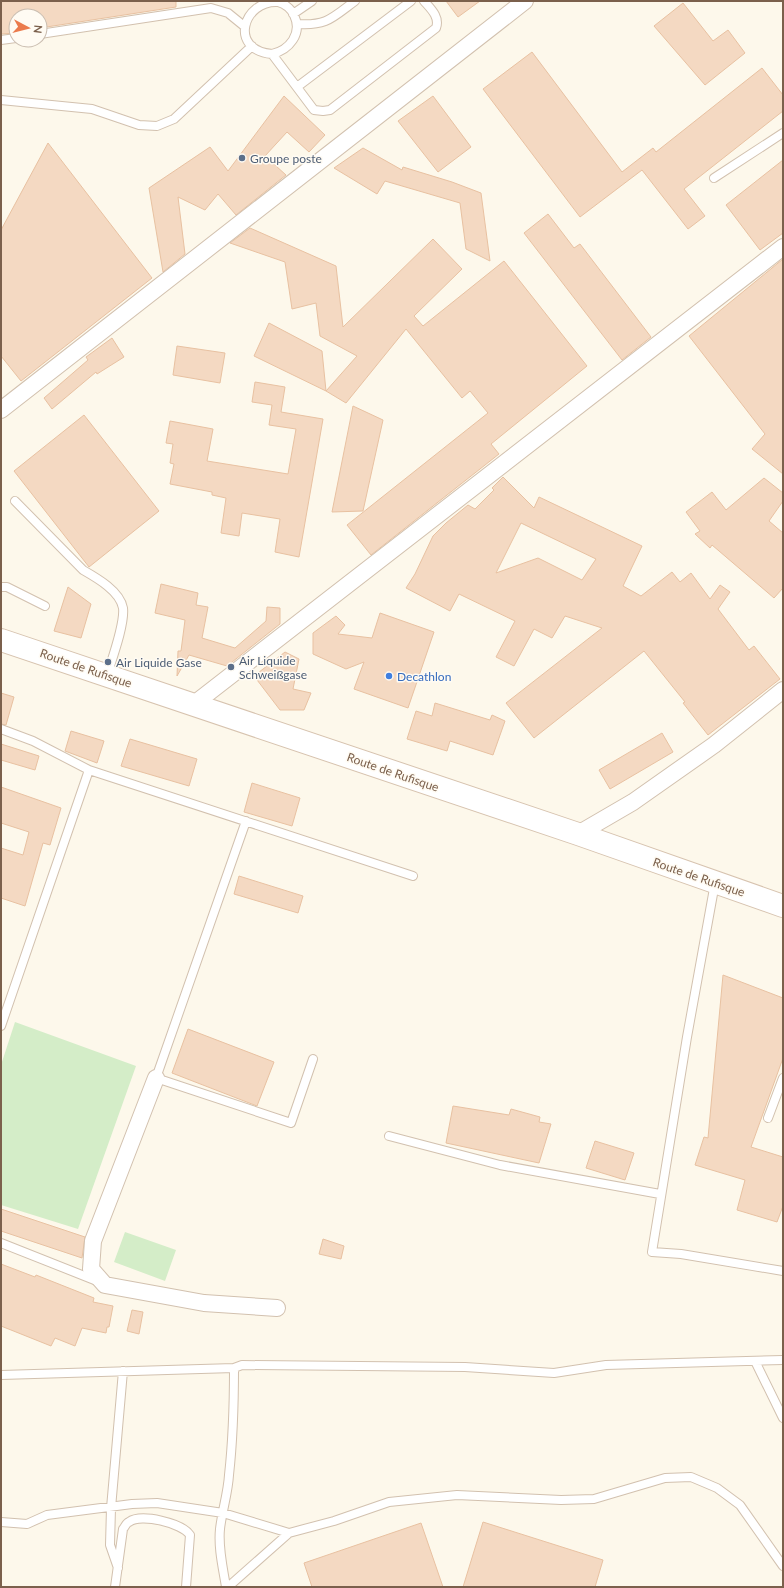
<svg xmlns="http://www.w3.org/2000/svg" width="784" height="1588" font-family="Lato,sans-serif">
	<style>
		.green { fill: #d4edc8 }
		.building { fill: #f4d9c2; stroke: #e8c1a1; fill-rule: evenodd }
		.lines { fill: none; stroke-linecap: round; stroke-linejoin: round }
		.lane-casing { stroke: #d2c1af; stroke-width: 10 }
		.street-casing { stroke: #d2c1af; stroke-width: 18 }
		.secondary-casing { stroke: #d7c3af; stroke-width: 24 }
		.lane { stroke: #fff; stroke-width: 8 }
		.street { stroke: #fff; stroke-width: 16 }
		.secondary { stroke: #fff; stroke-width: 22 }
		.service-dot { fill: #5c6f8a; stroke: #fffbf3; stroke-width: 1.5 }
		.shop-dot { fill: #3f7fe0; stroke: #fffbf3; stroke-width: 1.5 }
		.labels { text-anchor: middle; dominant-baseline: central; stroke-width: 3; stroke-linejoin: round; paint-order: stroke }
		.service-label { font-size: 12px; fill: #4e5e75; stroke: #fffbf3; text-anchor: start }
		.street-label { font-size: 12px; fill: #7b604c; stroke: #fffbf3 }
		.shop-label { font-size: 12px; fill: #366cbe; stroke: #fffbf3; text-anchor: start }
	</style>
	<rect width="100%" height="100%" fill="#fdf8eb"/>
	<!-- green -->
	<path class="green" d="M 15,1022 L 136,1066 L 78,1229 L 1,1205 L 1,1065 Z
		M 125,1232 L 176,1250 L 165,1281 L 114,1262 Z"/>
	<!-- building -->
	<path class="building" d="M 1,1 L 176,1 L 176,7 L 40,28 L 40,16 L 16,16 L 16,33 L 1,34 Z
		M 446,1 L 480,1 L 458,17 Z
		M 683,3 L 713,41 L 728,30 L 745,53 L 705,85 L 654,26 Z
		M 532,52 L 622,172 L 653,148 L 656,152 L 762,68 L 783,95 L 783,111 L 684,189 L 705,216 L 688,229 L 642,170 L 580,217 L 483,89 Z
		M 284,96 L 325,135 L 309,152 L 287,132 L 265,156 L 286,175 L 236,215 L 218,194 L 205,210 L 178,197 L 185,254 L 163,272 L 149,188 L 210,147 L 228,171 Z
		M 433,96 L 471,147 L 438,172 L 398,121 Z
		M 48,143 L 152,278 L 21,381 L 1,356 L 1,230 Z
		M 363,148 L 402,170 L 403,167 L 452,182 L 481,193 L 490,261 L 466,249 L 460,203 L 385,181 L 377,194 L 334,168 Z
		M 783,160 L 783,233 L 760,250 L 726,205 Z
		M 548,214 L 574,248 L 580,244 L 651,337 L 622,360 L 524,233 Z
		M 250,228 L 336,266 L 343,327 L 433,239 L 462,269 L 414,316 L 423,326 L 504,261 L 587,366 L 491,444 L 499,454 L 371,555 L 347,525 L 488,413 L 470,391 L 462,398 L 406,329 L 346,403 L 326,391 L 357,356 L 320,336 L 316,303 L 292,309 L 285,262 L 230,243 Z
		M 783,259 L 783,474 L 752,449 L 765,434 L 689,336 Z
		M 269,323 L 322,351 L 326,391 L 254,356 Z
		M 112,338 L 124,357 L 97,374 L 96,372 L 52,409 L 44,398 L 88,360 L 86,357 Z
		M 177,346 L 225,353 L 220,383 L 173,375 Z
		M 255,382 L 285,387 L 281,412 L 323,419 L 299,557 L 275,552 L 280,519 L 242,513 L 239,536 L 221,533 L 226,498 L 212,495 L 212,492 L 170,484 L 174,464 L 170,463 L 173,444 L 166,443 L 170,421 L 213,429 L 207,461 L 288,474 L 296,429 L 269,425 L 272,405 L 252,402 Z
		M 353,406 L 383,420 L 363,511 L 332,512 Z
		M 84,415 L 159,511 L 89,567 L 14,471 Z
		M 503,477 L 534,508 L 539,497 L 642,546 L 623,586 L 641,596 L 672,572 L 680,582 L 691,573 L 710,599 L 720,585 L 730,592 L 718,609 L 749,650 L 754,646 L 780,679 L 708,735 L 683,703 L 685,702 L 644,651 L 534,738 L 506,703 L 602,628 L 565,616 L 552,638 L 534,629 L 514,666 L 496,657 L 515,621 L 459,594 L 450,611 L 406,588 L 415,574 L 433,536 L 446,523 L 468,505 L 475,509 L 494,490 L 492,488 ZM 521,523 L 596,559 L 582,580 L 538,558 L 496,573 Z
		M 764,478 L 783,493 L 783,501 L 769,521 L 783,533 L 783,588 L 774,598 L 712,545 L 710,548 L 695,534 L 700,531 L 686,512 L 712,492 L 726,510 Z
		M 161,584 L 198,593 L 196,605 L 208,607 L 202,638 L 235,648 L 266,621 L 267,607 L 280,608 L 280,624 L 227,666 L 189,655 L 177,676 L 178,651 L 181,651 L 185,620 L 155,613 Z
		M 68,587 L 91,604 L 81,638 L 54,631 Z
		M 380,613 L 434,632 L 408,708 L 354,689 L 364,662 L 346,669 L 313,654 L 313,633 L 336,616 L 345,625 L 338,634 L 372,638 Z
		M 285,652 L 299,659 L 293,689 L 311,693 L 304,710 L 280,710 L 254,676 Z
		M 1,693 L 14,697 L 6,725 L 1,724 Z
		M 435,703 L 490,720 L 492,715 L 505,721 L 493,755 L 450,741 L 447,751 L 407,739 L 416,711 L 432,716 Z
		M 71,731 L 104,741 L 97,763 L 65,751 Z
		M 662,733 L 673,752 L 610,789 L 599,770 Z
		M 130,739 L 197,759 L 189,786 L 121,766 Z
		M 1,744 L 39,756 L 35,770 L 1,760 Z
		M 252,783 L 300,798 L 292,826 L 244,812 Z
		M 1,787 L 61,808 L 50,845 L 43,843 L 25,906 L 1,898 L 1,848 L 23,855 L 29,832 L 1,823 Z
		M 239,876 L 303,896 L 298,913 L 234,894 Z
		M 723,975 L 783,998 L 783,1058 L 751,1147 L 783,1157 L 783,1206 L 777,1222 L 737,1210 L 745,1180 L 695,1165 L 704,1137 L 708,1138 Z
		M 188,1029 L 274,1062 L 257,1106 L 172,1073 Z
		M 453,1106 L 509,1115 L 511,1109 L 540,1117 L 539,1122 L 551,1124 L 539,1163 L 446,1143 Z
		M 595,1141 L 634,1153 L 625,1180 L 586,1168 Z
		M 1,1209 L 85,1237 L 82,1258 L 1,1231 Z
		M 323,1239 L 344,1246 L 341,1259 L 319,1254 Z
		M 1,1264 L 35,1277 L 36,1275 L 94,1298 L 93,1302 L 113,1306 L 109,1327 L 107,1327 L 106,1333 L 82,1328 L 75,1346 L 55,1338 L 51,1346 L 1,1326 Z
		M 132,1310 L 143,1312 L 139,1334 L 127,1331 Z
		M 483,1522 L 603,1560 L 595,1587 L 463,1587 Z
		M 421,1523 L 443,1587 L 312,1587 L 304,1563 Z"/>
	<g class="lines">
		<defs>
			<path id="lane" d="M 293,14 L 312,1
				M 297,24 C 327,26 332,18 355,1
				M 40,34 L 211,8 L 228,13 L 244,26
				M 1,40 L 16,38
				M 272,54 C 289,50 303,34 294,15 C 291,9 285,4 278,2 C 243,0 228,50 272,54 L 314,110 L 323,111 L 330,110 L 436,28 C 440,17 431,9 424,1
				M 297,87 L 411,1
				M 1,100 L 92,109 L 139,125 L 157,126 L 174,119 L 252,46
				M 714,178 L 783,133
				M 15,501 L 83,570 C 97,578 120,591 123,608 C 125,624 112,659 107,675
				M 1,587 L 7,587 L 45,606
				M 1,729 L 33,741 L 89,770 L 413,876
				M 246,821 L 156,1078 L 291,1123 L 313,1059
				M 715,883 L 687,1037 L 652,1252 L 681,1254 L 783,1271
				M 1,1026 L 89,770
				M 768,1118 L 783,1078
				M 389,1136 L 500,1165 L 660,1194
				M 1,1243 L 97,1281
				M 755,1361 L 783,1418
				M 1,1375 L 234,1368 L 242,1365 L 465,1367 L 554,1373 L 606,1365 L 783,1360
				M 1,1522 L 27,1524 L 47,1515 L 132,1504 L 157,1503 L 223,1513 L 289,1533
				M 118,1568 L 110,1545 L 111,1508 L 123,1371
				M 115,1587 L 123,1529 C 125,1527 126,1523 129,1522 C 141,1513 182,1523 190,1535 L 186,1587
				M 226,1587 C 223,1568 218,1548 220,1529 C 222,1511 228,1493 229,1475 C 233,1439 234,1404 234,1368
				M 228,1587 L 289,1533 L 334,1521 L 389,1502 L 457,1495 L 561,1500 L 594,1499 L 665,1478 L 691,1477 L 717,1488 L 740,1505 L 783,1566"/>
			<path id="street" d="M 1,410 L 525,1
				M 194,704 L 783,247
				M 578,834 L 633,802 L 714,745 L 783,690
				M 156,1078 L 93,1241 L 91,1269 L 105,1285 L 204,1303 L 277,1308"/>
			<path id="secondary" d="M 1,640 L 578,834 L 783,906"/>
		</defs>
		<!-- lane casing -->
		<use href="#lane" class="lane-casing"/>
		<!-- street casing -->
		<use href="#street" class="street-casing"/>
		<!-- secondary casing -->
		<use href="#secondary" class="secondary-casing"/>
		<!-- lane -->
		<use href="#lane" class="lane"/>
		<!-- street -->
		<use href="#street" class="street"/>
		<!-- secondary -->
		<use href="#secondary" class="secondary"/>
	</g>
	<!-- markers -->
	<g class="service-dot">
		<circle cx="242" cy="158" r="4"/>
		<circle cx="108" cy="662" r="4"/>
		<circle cx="231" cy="667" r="4"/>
	</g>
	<circle class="shop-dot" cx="389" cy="676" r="4"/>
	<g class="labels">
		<!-- service labels -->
		<g class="service-label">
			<text x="250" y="158">Groupe poste</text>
			<text x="239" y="660">Air Liquide<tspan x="239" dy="14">Schweißgase</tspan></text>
			<text x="116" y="662">Air Liquide Gase</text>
		</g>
		<!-- street labels -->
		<g class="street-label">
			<text transform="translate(86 668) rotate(19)">Route de Rufisque</text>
			<text transform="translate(393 772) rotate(19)">Route de Rufisque</text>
			<text transform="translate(699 877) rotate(19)">Route de Rufisque</text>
		</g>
		<!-- shop labels -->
		<g class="shop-label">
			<text x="397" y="676">Decathlon</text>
		</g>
	</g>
	<!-- border -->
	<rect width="784" height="1588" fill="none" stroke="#7b604c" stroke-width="4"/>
	<!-- north arrow -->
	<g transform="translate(28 28) rotate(97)"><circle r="19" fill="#fffbf3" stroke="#cabdb0"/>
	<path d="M0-3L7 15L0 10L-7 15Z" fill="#eb7b4d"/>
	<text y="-6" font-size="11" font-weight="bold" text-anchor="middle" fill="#7b604c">N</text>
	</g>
</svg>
